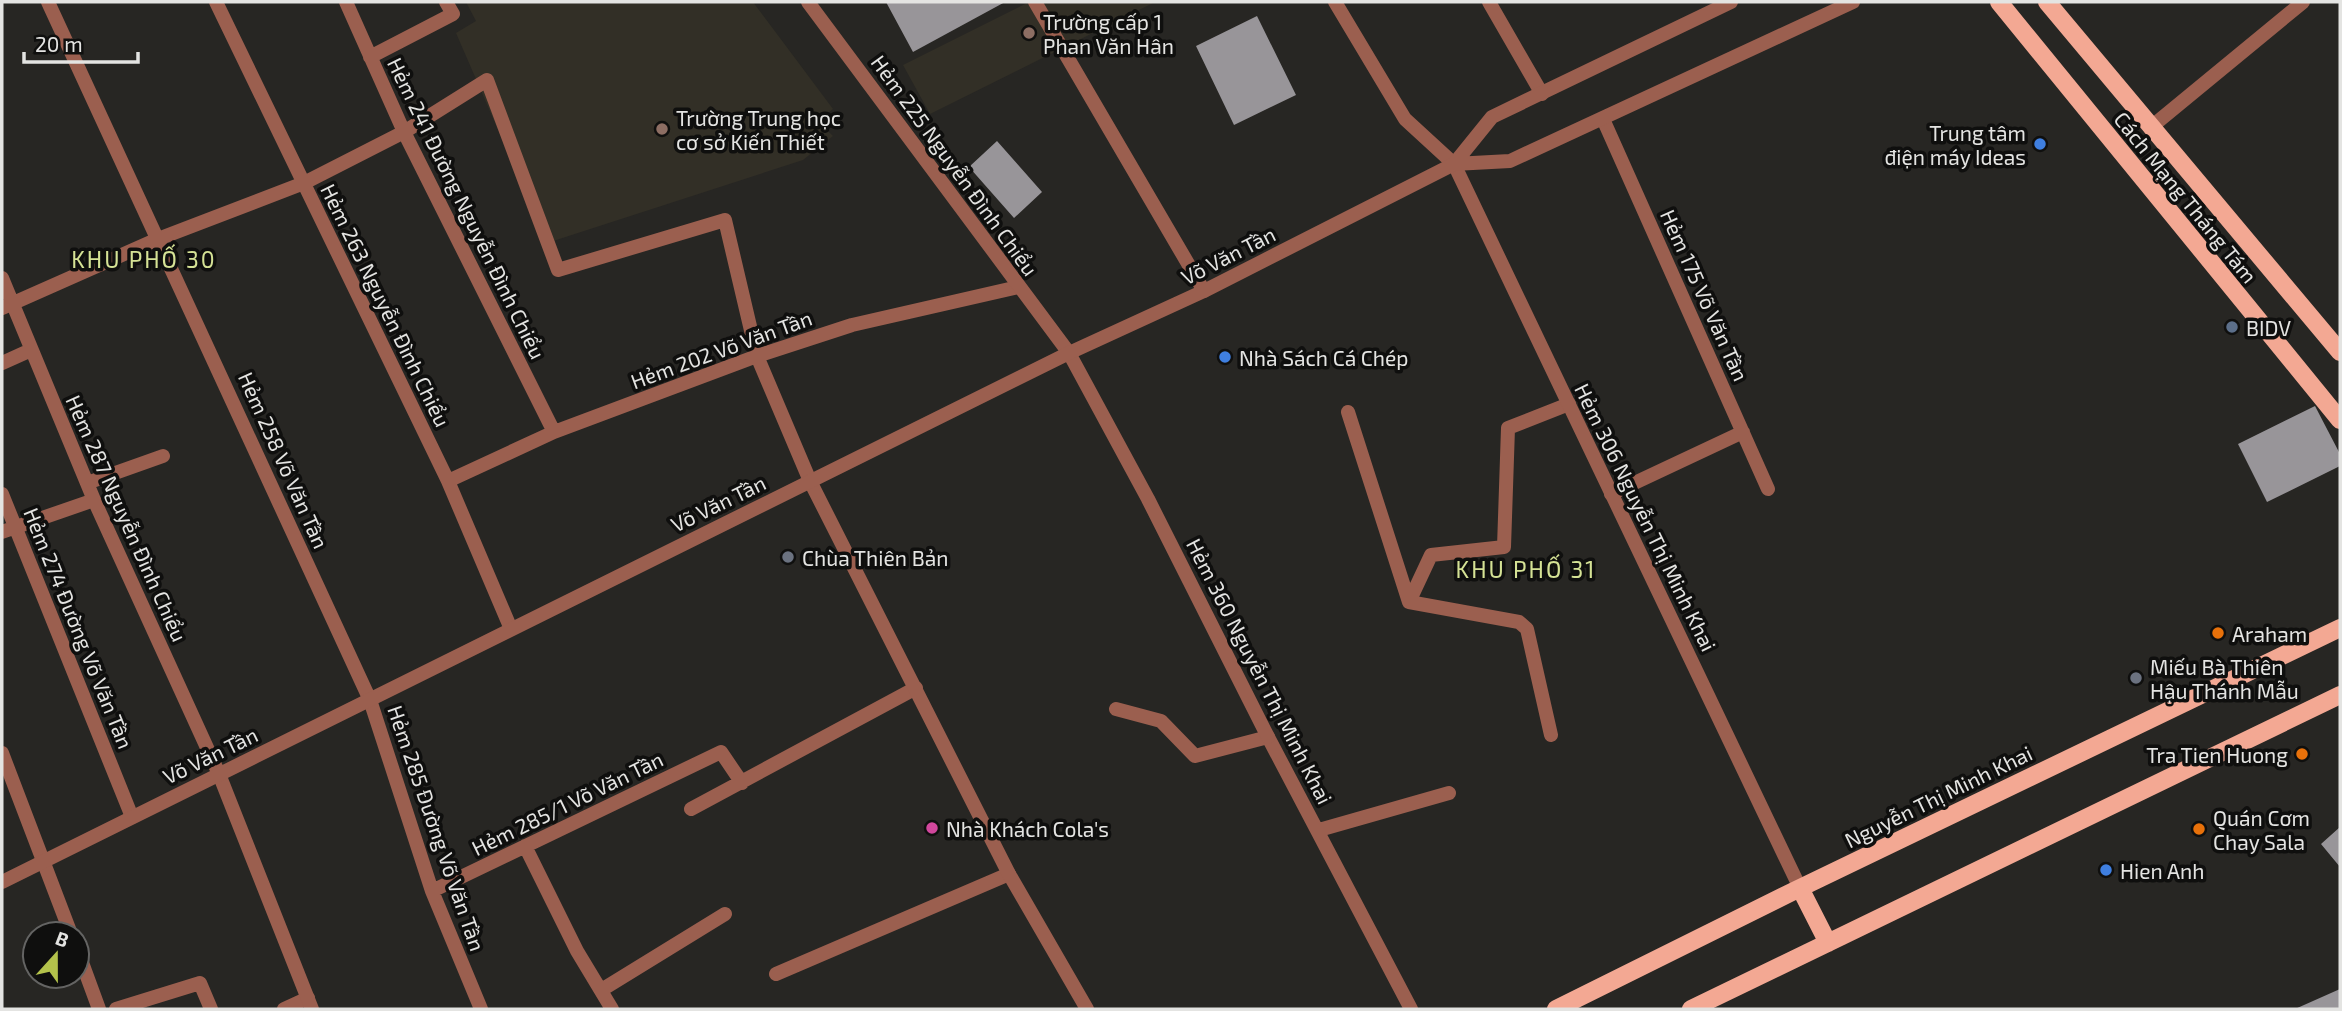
<svg xmlns="http://www.w3.org/2000/svg" width="2342" height="1011" font-family="'Exo 2',sans-serif">
	<style>
		.built { fill: #322f26 }
		.building { fill: #989599 }
		.lines { fill: none; stroke-linecap: round; stroke-linejoin: round }
		.service { stroke: #9b5f4f; stroke-width: 14 }
		.minor { stroke: #9b5f4f; stroke-width: 14 }
		.tertiary { stroke: #9b5f4f; stroke-width: 14 }
		.primary { stroke: #f3a893; stroke-width: 18 }
		.education-dot { fill: #8d6e63; stroke: #0f0f0e; stroke-width: 2.5 }
		.shop-dot { fill: #3f7fe0; stroke: #0f0f0e; stroke-width: 2.5 }
		.service-dot { fill: #5c6f8a; stroke: #0f0f0e; stroke-width: 2.5 }
		.worship-dot { fill: #6b7280; stroke: #0f0f0e; stroke-width: 2.5 }
		.food-dot { fill: #e8710a; stroke: #0f0f0e; stroke-width: 2.5 }
		.hotel-dot { fill: #d1479c; stroke: #0f0f0e; stroke-width: 2.5 }
		.labels { text-anchor: middle; dominant-baseline: central; stroke-width: 7; stroke-linejoin: round; paint-order: stroke }
		.poi-label { font-size: 21px; fill: #e4e4e2; stroke: #0f0f0e; text-anchor: start }
		.street-label { font-size: 21px; fill: #e4e4e2; stroke: #0f0f0e }
		.neighbourhood-label { font-size: 23px; letter-spacing: 2px; fill: #d5e295; stroke: #0f0f0e }
	</style>
	<rect width="100%" height="100%" fill="#272623"/>
	<!-- built -->
	<path class="built" d="M 466,2 L 753,2 L 833,109 L 818,121 L 833,136 L 803,160 L 547,243 L 456,33 L 476,21 Z
		M 1029,2 L 1155,2 L 930,114 L 903,65 Z"/>
	<!-- building -->
	<path class="building" d="M 886,2 L 1005,2 L 913,52 Z
		M 1257,16 L 1296,95 L 1234,125 L 1196,46 Z
		M 997,141 L 1042,192 L 1014,218 L 969,167 Z
		M 2315,406 L 2340,454 L 2340,466 L 2267,502 L 2238,444 Z
		M 2340,827 L 2340,867 L 2321,844 Z
		M 2340,989 L 2340,1009 L 2295,1009 Z"/>
	<g class="lines">
		<!-- service -->
		<path class="service" d="M 48,2 L 370,700 L 432,891 L 481,1009
			M 216,2 L 448,481 L 511,629
			M 346,2 L 404,132 L 554,432
			M 1335,2 L 1405,119 L 1454,164
			M 1489,2 L 1542,94
			M 370,57 L 453,14 L 446,2
			M 1603,119 L 1768,489
			M 2150,128 L 2303,2
			M 2,278 L 94,500 L 219,774
			M 2,308 L 158,239 L 304,183 L 404,132 L 487,80 L 558,270 L 725,220 L 757,356 L 810,481
			M 2,363 L 31,350
			M 1348,412 L 1409,602
			M 448,481 L 554,432 L 757,356 L 852,325 L 1018,287
			M 87,483 L 163,456
			M 2,494 L 132,817
			M 1611,494 L 1743,432
			M 2,532 L 94,500
			M 1409,602 L 1431,555 L 1504,547 L 1508,428 L 1569,404
			M 1409,602 L 1519,622 L 1527,629 L 1551,735
			M 1116,709 L 1161,721 L 1195,756 L 1268,737 L 1411,1009
			M 2,753 L 71,934
			M 691,809 L 916,688
			M 1319,830 L 1449,793
			M 525,846 L 577,951 L 612,1009
			M 432,891 L 721,752 L 742,783
			M 77,949 L 99,1009
			M 776,974 L 1009,874
			M 603,989 L 725,914
			M 116,1009 L 200,983 L 211,1009
			M 284,1009 L 308,998"/>
		<!-- minor -->
		<path class="minor" d="M 808,2 L 1069,353 L 1148,499 L 1268,737
			M 1035,2 L 1204,291
			M 1454,164 L 1800,888
			M 810,481 L 1009,874 L 1087,1009
			M 219,774 L 312,1009"/>
		<!-- tertiary -->
		<path class="tertiary" d="M 1454,164 L 1510,161 L 1853,2
			M 2,882 L 1069,353 L 1204,291 L 1454,164 L 1492,117 L 1731,2"/>
		<!-- primary -->
		<path class="primary" d="M 1999,2 L 2340,420
			M 2047,2 L 2340,352
			M 1800,888 L 1828,943
			M 1556,1009 L 1800,888 L 2340,628
			M 1691,1009 L 2340,695"/>
	</g>
	<!-- markers -->
	<g class="education-dot">
		<circle cx="1029" cy="33" r="7"/>
		<circle cx="662" cy="129" r="7"/>
	</g>
	<g class="shop-dot">
		<circle cx="2040" cy="144" r="7"/>
		<circle cx="1225" cy="357" r="7"/>
		<circle cx="2106" cy="870" r="7"/>
	</g>
	<circle class="service-dot" cx="2232" cy="327" r="7"/>
	<g class="worship-dot">
		<circle cx="788" cy="557" r="7"/>
		<circle cx="2136" cy="678" r="7"/>
	</g>
	<g class="food-dot">
		<circle cx="2218" cy="633" r="7"/>
		<circle cx="2302" cy="754" r="7"/>
		<circle cx="2199" cy="829" r="7"/>
	</g>
	<circle class="hotel-dot" cx="932" cy="828" r="7"/>
	<g class="labels">
		<!-- poi labels -->
		<g class="poi-label">
			<text x="1043" y="21">Trường cấp 1<tspan x="1043" dy="24">Phan Văn Hân</tspan></text>
			<text x="676" y="117">Trường Trung học<tspan x="676" dy="24">cơ sở Kiến Thiết</tspan></text>
			<text x="2026" y="132" text-anchor="end">Trung tâm<tspan x="2026" dy="24">điện máy Ideas</tspan></text>
			<text x="2246" y="327">BIDV</text>
			<text x="1239" y="357">Nhà Sách Cá Chép</text>
			<text x="802" y="557">Chùa Thiên Bản</text>
			<text x="2232" y="633">Araham</text>
			<text x="2150" y="666">Miếu Bà Thiên<tspan x="2150" dy="24">Hậu Thánh Mẫu</tspan></text>
			<text x="2288" y="754" text-anchor="end">Tra Tien Huong</text>
			<text x="2213" y="817">Quán Cơm<tspan x="2213" dy="24">Chay Sala</tspan></text>
			<text x="946" y="828">Nhà Khách Cola's</text>
			<text x="2120" y="870">Hien Anh</text>
		</g>
		<!-- street labels -->
		<g class="street-label">
			<text transform="translate(955 165) rotate(54)">Hẻm 225 Nguyễn Ðình Chiểu</text>
			<text transform="translate(2186 197) rotate(51)">Cách Mạng Tháng Tám</text>
			<text transform="translate(467 208) rotate(64)">Hẻm 241 Đường Nguyễn Đình Chiểu</text>
			<text transform="translate(1228 255) rotate(-27)">Võ Văn Tần</text>
			<text transform="translate(1705 295) rotate(66)">Hẻm 175 Võ Văn Tần</text>
			<text transform="translate(386 305) rotate(64)">Hẻm 263 Nguyễn Ðình Chiểu</text>
			<text transform="translate(721 349) rotate(-20)">Hẻm 202 Võ Văn Tần</text>
			<text transform="translate(284 460) rotate(66)">Hẻm 258 Võ Văn Tần</text>
			<text transform="translate(718 503) rotate(-26)">Võ Văn Tần</text>
			<text transform="translate(1646 517) rotate(64)">Hẻm 306 Nguyễn Thị Minh Khai</text>
			<text transform="translate(127 518) rotate(66)">Hẻm 287 Nguyễn Ðình Chiểu</text>
			<text transform="translate(79 628) rotate(68)">Hẻm 274 Đường Võ Văn Tần</text>
			<text transform="translate(1260 671) rotate(63)">Hẻm 360 Nguyễn Thị Minh Khai</text>
			<text transform="translate(210 755) rotate(-26)">Võ Văn Tần</text>
			<text transform="translate(1938 796) rotate(-26)">Nguyễn Thị Minh Khai</text>
			<text transform="translate(567 803) rotate(-26)">Hẻm 285/1 Võ Văn Tần</text>
			<text transform="translate(437 828) rotate(71)">Hẻm 285 Đường Võ Văn Tần</text>
		</g>
		<!-- neighbourhood labels -->
		<g class="neighbourhood-label">
			<text x="144" y="259">KHU PHỐ 30</text>
			<text x="1526" y="569">KHU PHỐ 31</text>
		</g>
	</g>
	<!-- border -->
	<rect width="2342" height="1011" fill="none" stroke="#e4e4e2" stroke-width="7"/>
	<!-- north arrow -->
	<g transform="translate(56 955) rotate(21)"><circle r="33" fill="#0f0f0e" stroke="#646463" stroke-width="2"/>
	<path d="M0-5L12 26L0 18L-12 26Z" fill="#b3c24b"/>
	<text y="-10" font-size="19" font-weight="bold" text-anchor="middle" fill="#e4e4e2">B</text>
	</g>
	<!-- scale -->
	<path d="M24 52v10h114v-10" fill="none" stroke="#e4e4e2" stroke-width="3.5"/>
	<text x="35" y="52" font-size="21" fill="#e4e4e2" stroke="#0f0f0e" stroke-width="5" paint-order="stroke">20 m</text>
</svg>
